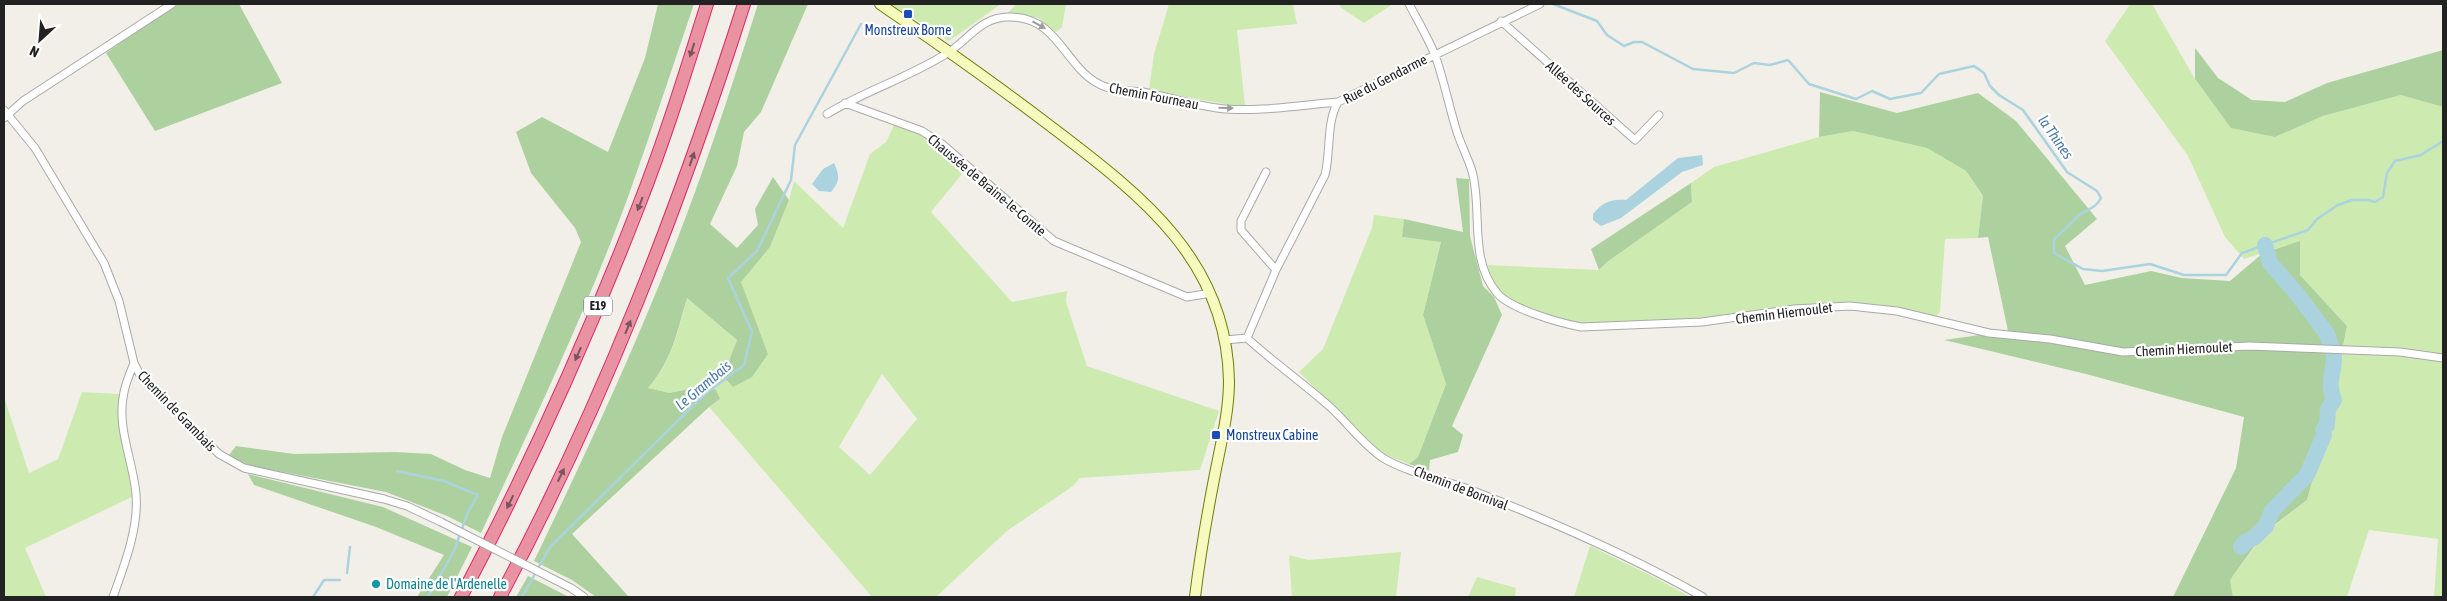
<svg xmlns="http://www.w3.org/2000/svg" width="2447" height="601" font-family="'Asap Condensed',sans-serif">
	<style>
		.grass { fill: #cdebb0; fill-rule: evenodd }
		.forest { fill: #add19e }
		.water { fill: #aad3df }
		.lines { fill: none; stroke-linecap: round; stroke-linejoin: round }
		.stream { stroke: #aad3df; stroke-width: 2.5 }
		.river { stroke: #aad3df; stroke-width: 16 }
		.minor-casing { stroke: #a9a9a9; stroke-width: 9 }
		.secondary-casing { stroke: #707d05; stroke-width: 12 }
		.motorway-casing { stroke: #dc2a67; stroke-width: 14 }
		.minor { stroke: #fff; stroke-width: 7 }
		.secondary { stroke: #f7fabf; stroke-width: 10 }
		.motorway { stroke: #e892a2; stroke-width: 12 }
		.minor-bridge-casing { stroke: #a9a9a9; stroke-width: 9; stroke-linecap: butt }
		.minor-bridge { stroke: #fff; stroke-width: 7 }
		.oneway { fill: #9c9c9c }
		.oneway2 { fill: #7b545c }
		.transit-dot { fill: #1a4fb4; stroke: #fff; stroke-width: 2 }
		.culture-dot { fill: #0f9aa8; stroke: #fff; stroke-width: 2 }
		.labels { text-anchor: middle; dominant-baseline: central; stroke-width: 4.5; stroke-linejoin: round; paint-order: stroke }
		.shield { fill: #fff; stroke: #646464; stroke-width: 1 }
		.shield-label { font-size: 12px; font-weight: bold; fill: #222 }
		.transit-label { font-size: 14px; fill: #164399; stroke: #fff }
		.street-label { font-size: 14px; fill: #222; stroke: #fff }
		.culture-label { font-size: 14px; fill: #0d838f; stroke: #fff; text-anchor: start }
		.water-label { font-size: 15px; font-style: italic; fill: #4a7aab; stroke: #fff }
	</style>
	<rect width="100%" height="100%" fill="#f2efe9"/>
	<!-- grass -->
	<path class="grass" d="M 891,4 L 1001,4 L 949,41 Z
		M 1016,4 L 1066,4 L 1062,27 L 1056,32 L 1038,18 L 1008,13 Z
		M 1169,4 L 1293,4 L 1297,24 L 1237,30 L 1245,106 L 1236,106 L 1149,90 L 1154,54 Z
		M 1341,4 L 1393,4 L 1364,23 L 1340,7 Z
		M 2130,4 L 2152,4 L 2195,79 L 2231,127 L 2275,137 L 2323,116 L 2401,95 L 2443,107 L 2443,597 L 2434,597 L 2438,539 L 2369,530 L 2347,597 L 2233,597 L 2230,580 L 2265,533 L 2307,500 L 2325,434 L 2347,326 L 2300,275 L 2300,241 L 2244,259 L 2225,237 L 2188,156 L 2105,41 Z
		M 895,123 L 920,133 L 966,169 L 931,212 L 1012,302 L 1067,291 L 1066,302 L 1087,366 L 1219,411 L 1200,470 L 1080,478 L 1073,486 L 1007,531 L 936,597 L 872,597 L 709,407 L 720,399 L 698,387 L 670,393 L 648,388 C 672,363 678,330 687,298 L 737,340 L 723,376 L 768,354 L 740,282 L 770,247 L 789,200 L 794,181 L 843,228 L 870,154 L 886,142 ZM 882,374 L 917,419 L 870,475 L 839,447 Z
		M 1853,131 L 1927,148 L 1966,171 L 1983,197 L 1978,238 L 1945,239 L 1940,312 L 1935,317 L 1855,304 L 1807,304 L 1717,319 L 1572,324 L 1519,305 L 1501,293 L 1491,279 L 1486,265 L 1599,270 L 1607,262 L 1692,202 L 1691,183 L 1714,167 L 1819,137 Z
		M 1374,215 L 1404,219 L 1402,237 L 1441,242 L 1423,315 L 1446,384 L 1418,457 L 1409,464 L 1384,454 L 1367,441 L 1299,372 L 1323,349 L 1372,228 Z
		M 82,392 L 119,394 L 124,392 L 122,417 L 136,495 L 25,548 L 46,597 L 4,597 L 4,397 L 29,473 L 58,459 Z
		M 1590,546 L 1656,578 L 1690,597 L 1574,597 Z
		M 1401,552 L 1396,597 L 1292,597 L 1289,555 L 1308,560 Z
		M 1477,577 L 1516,588 L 1515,597 L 1468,597 Z"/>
	<!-- forest -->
	<path class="forest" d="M 173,4 L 239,4 L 282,83 L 155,131 L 106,53 Z
		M 658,4 L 694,4 C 672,68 651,133 628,197 C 586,312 533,423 481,533 L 447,516 L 386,492 L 248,465 L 229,455 L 236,446 L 294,454 L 395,452 L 431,454 L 465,470 L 490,478 L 502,437 L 581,242 L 575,228 L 531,173 L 516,132 L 542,117 L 608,152 L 645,58 Z
		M 758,4 L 808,4 L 761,112 L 744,132 L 737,166 L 710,224 L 737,248 L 758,225 L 755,209 L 773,177 L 789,200 L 770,247 L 741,282 L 768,354 L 752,377 L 733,387 L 723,376 L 737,340 L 687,298 C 677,332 672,361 648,388 L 670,393 L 698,387 L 716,390 L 720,399 L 709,407 L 572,534 L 629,597 L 596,597 L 572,580 L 534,561 C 588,449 641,336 685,219 C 712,148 735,76 758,4 Z
		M 2195,48 L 2218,78 L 2252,100 L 2285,102 L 2327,83 L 2443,50 L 2443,107 L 2401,95 L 2323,116 L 2275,137 L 2231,128 L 2195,79 Z
		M 1820,92 L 1897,113 L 1978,93 L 2016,121 L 2097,219 L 2065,246 L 2085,285 L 2151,271 L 2182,278 L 2230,281 L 2263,253 L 2300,241 L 2300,275 L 2347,326 L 2325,434 L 2307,500 L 2264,533 L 2230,580 L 2233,597 L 2173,597 L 2236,468 L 2244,417 L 2086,374 L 1944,340 L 2008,331 L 1988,237 L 1978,238 L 1983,196 L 1966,171 L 1927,148 L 1853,131 L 1819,137 Z
		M 1456,178 L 1469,179 L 1470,236 L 1483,286 L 1494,297 L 1502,315 L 1452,426 L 1463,435 L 1458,452 L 1430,460 L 1429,471 L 1409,464 L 1418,457 L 1446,384 L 1423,315 L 1441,242 L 1402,237 L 1404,219 L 1463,232 Z
		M 1691,183 L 1692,202 L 1607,262 L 1599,270 L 1591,249 Z
		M 248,474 L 383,507 L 472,547 L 447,597 L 417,597 L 444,555 L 376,527 L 254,485 Z
		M 528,576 L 567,596 L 570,597 L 516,597 Z"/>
	<!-- water -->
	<path class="water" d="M 1702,155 L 1703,165 L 1682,172 L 1621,218 L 1601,226 L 1593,220 L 1593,214 C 1603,202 1611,199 1626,200 L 1678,158 Z
		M 834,163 C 840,176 840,181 831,192 L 819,191 L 812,184 L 823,169 Z"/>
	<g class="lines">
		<!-- stream -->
		<path class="stream" d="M 1553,4 L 1597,21 L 1607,35 L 1624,46 L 1634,42 L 1642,42 L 1693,69 L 1734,73 L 1754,63 L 1770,65 L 1788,60 L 1809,84 L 1856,99 L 1872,91 L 1890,99 L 1921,93 L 1939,74 L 1974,66 L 1984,73 L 1990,86 L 1999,95 L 2023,110 L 2067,172 L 2097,191 L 2101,198 C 2095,210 2085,209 2077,217 C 2069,225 2063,232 2054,239 L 2054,253 L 2083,269 L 2102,271 L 2150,264 L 2184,275 L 2226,275 L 2242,253 L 2308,230 L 2317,219 L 2338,205 L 2352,200 L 2368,200 L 2375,202 L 2383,197 L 2387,173 L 2395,161 L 2421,155 L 2443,141
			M 397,471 L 444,481 L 478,495 L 468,512 L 454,551 L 428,597
			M 347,573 L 350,547
			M 313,597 L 324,580 L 340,580
			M 522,597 L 550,547 L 705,394 L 744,365 L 752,332 L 728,278 L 757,251 L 791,180 L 795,145 L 861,24"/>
		<!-- river -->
		<path class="river" d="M 2265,245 L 2270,263 L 2297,294 L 2327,334 L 2331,346
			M 2241,547 L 2245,542 L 2255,537 L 2266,526 L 2272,511 L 2307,475 L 2324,435 L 2323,430 L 2327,425 L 2328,409 L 2334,400 C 2326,379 2335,375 2334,354"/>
		<defs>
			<path id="minor" d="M 1409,4 C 1418,21 1428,38 1435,55 C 1444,80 1449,107 1457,132 C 1461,145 1468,158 1472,171 C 1483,210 1468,259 1497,293 C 1510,309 1560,323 1581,327 L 1702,322 L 1794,309 L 1850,306 L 1897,311 L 1989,333 L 2050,339 L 2123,352 L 2249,346 L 2400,352 L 2443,358
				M 1501,21 L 1635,140 L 1659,115
				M 845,103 L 922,131 L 942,144 L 1054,241 L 1187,297 L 1211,293
				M 4,110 L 35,148 L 104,263 L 119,301 L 134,363 L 141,377 L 219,454 L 244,468 L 384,499 L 407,506 L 441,522
				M 827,114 C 866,90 911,77 949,52 C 970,38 981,17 1009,17 C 1061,16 1065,73 1106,87 C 1117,92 1131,90 1143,92 C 1168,97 1193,105 1217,108 C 1253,113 1302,105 1338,102
				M 4,118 L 23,101 L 172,4
				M 1266,172 L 1241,221 L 1241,230 L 1276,270
				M 1247,338 C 1273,362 1302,382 1329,406 C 1348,423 1362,444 1383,458 C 1408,473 1448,481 1476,492 C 1553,522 1631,556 1703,597
				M 1247,338 L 1276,270 L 1325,175 C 1331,151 1326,123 1338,102 L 1540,4
				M 1225,340 L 1247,338
				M 571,588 L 584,597
				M 113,597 C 124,566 139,528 136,494 C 133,460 116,427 124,392 C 126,382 130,373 134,363"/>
			<path id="secondary" d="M 880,4 C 937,43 994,83 1049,125 C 1138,193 1227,258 1229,381 C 1229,412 1221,443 1215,474 C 1207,515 1200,556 1195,597"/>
			<path id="motorway" d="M 461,597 C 528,470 587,339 639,205 C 665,139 686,71 707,4
				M 500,597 C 602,406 678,210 744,4"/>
		</defs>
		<!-- minor casing -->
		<use href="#minor" class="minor-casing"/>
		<!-- secondary casing -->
		<use href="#secondary" class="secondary-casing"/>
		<!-- motorway casing -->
		<use href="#motorway" class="motorway-casing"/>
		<!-- minor -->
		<use href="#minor" class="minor"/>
		<!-- secondary -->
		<use href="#secondary" class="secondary"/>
		<!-- motorway -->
		<use href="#motorway" class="motorway"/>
		<defs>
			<path id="minor-bridge" d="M 441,522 L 571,588"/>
		</defs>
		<!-- minor-bridge casing -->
		<use href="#minor-bridge" class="minor-bridge-casing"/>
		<!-- minor-bridge -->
		<use href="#minor-bridge" class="minor-bridge"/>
	</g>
	<!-- one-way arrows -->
	<defs><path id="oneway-solid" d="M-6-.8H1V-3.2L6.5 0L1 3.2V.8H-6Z" transform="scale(1.25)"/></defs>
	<g class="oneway">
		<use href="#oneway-solid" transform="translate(1039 25) rotate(29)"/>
		<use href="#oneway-solid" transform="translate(1226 108) rotate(2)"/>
	</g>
	<g class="oneway2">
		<use href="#oneway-solid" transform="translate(692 50) rotate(108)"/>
		<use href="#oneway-solid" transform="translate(692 159) rotate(-71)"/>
		<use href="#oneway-solid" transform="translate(640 204) rotate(111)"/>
		<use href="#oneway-solid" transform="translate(628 327) rotate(-68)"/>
		<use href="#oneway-solid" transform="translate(578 354) rotate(114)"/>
		<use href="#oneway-solid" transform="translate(561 475) rotate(-64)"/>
		<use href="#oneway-solid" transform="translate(510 502) rotate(116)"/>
	</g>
	<!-- markers -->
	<g class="transit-dot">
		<rect x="903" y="9" width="10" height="10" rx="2.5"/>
		<rect x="1211" y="430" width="10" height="10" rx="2.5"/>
	</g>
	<circle class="culture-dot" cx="376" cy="584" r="5"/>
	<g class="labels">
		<!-- shield labels -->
		<rect class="shield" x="584" y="296.5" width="28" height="19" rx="4"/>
		<g class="shield-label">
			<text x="598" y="306">E19</text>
		</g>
		<!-- transit labels -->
		<g class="transit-label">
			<text x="908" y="30">Monstreux Borne</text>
			<text x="1226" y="435" text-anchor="start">Monstreux Cabine</text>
		</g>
		<!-- street labels -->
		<g class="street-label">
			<text transform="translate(1385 79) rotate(-27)">Rue du Gendarme</text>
			<text transform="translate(1581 93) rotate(42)">Allée des Sources</text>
			<text transform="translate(1154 96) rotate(11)">Chemin Fourneau</text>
			<text transform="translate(987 185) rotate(40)">Chaussée de Braine-le-Comte</text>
			<text transform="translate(1784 313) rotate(-7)">Chemin Hiernoulet</text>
			<text transform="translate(2184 349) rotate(-3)">Chemin Hiernoulet</text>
			<text transform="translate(177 411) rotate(46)">Chemin de Grambais</text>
			<text transform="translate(1461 488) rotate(21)">Chemin de Bornival</text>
		</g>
		<!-- culture labels -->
		<g class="culture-label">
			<text x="386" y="584">Domaine de l'Ardenelle</text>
		</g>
		<!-- water labels -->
		<g class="water-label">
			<text transform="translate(2056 137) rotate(55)">la Thines</text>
			<text transform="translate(703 385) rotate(-40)">Le Grambais</text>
		</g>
	</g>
	<!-- border -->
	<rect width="2447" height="601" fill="none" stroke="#222222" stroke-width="10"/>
	<!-- north arrow -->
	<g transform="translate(40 40) rotate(206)" stroke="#ffffff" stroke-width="4" paint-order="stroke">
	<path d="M0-4L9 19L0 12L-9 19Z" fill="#222222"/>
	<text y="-8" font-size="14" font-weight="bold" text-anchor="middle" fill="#222222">N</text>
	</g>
</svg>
